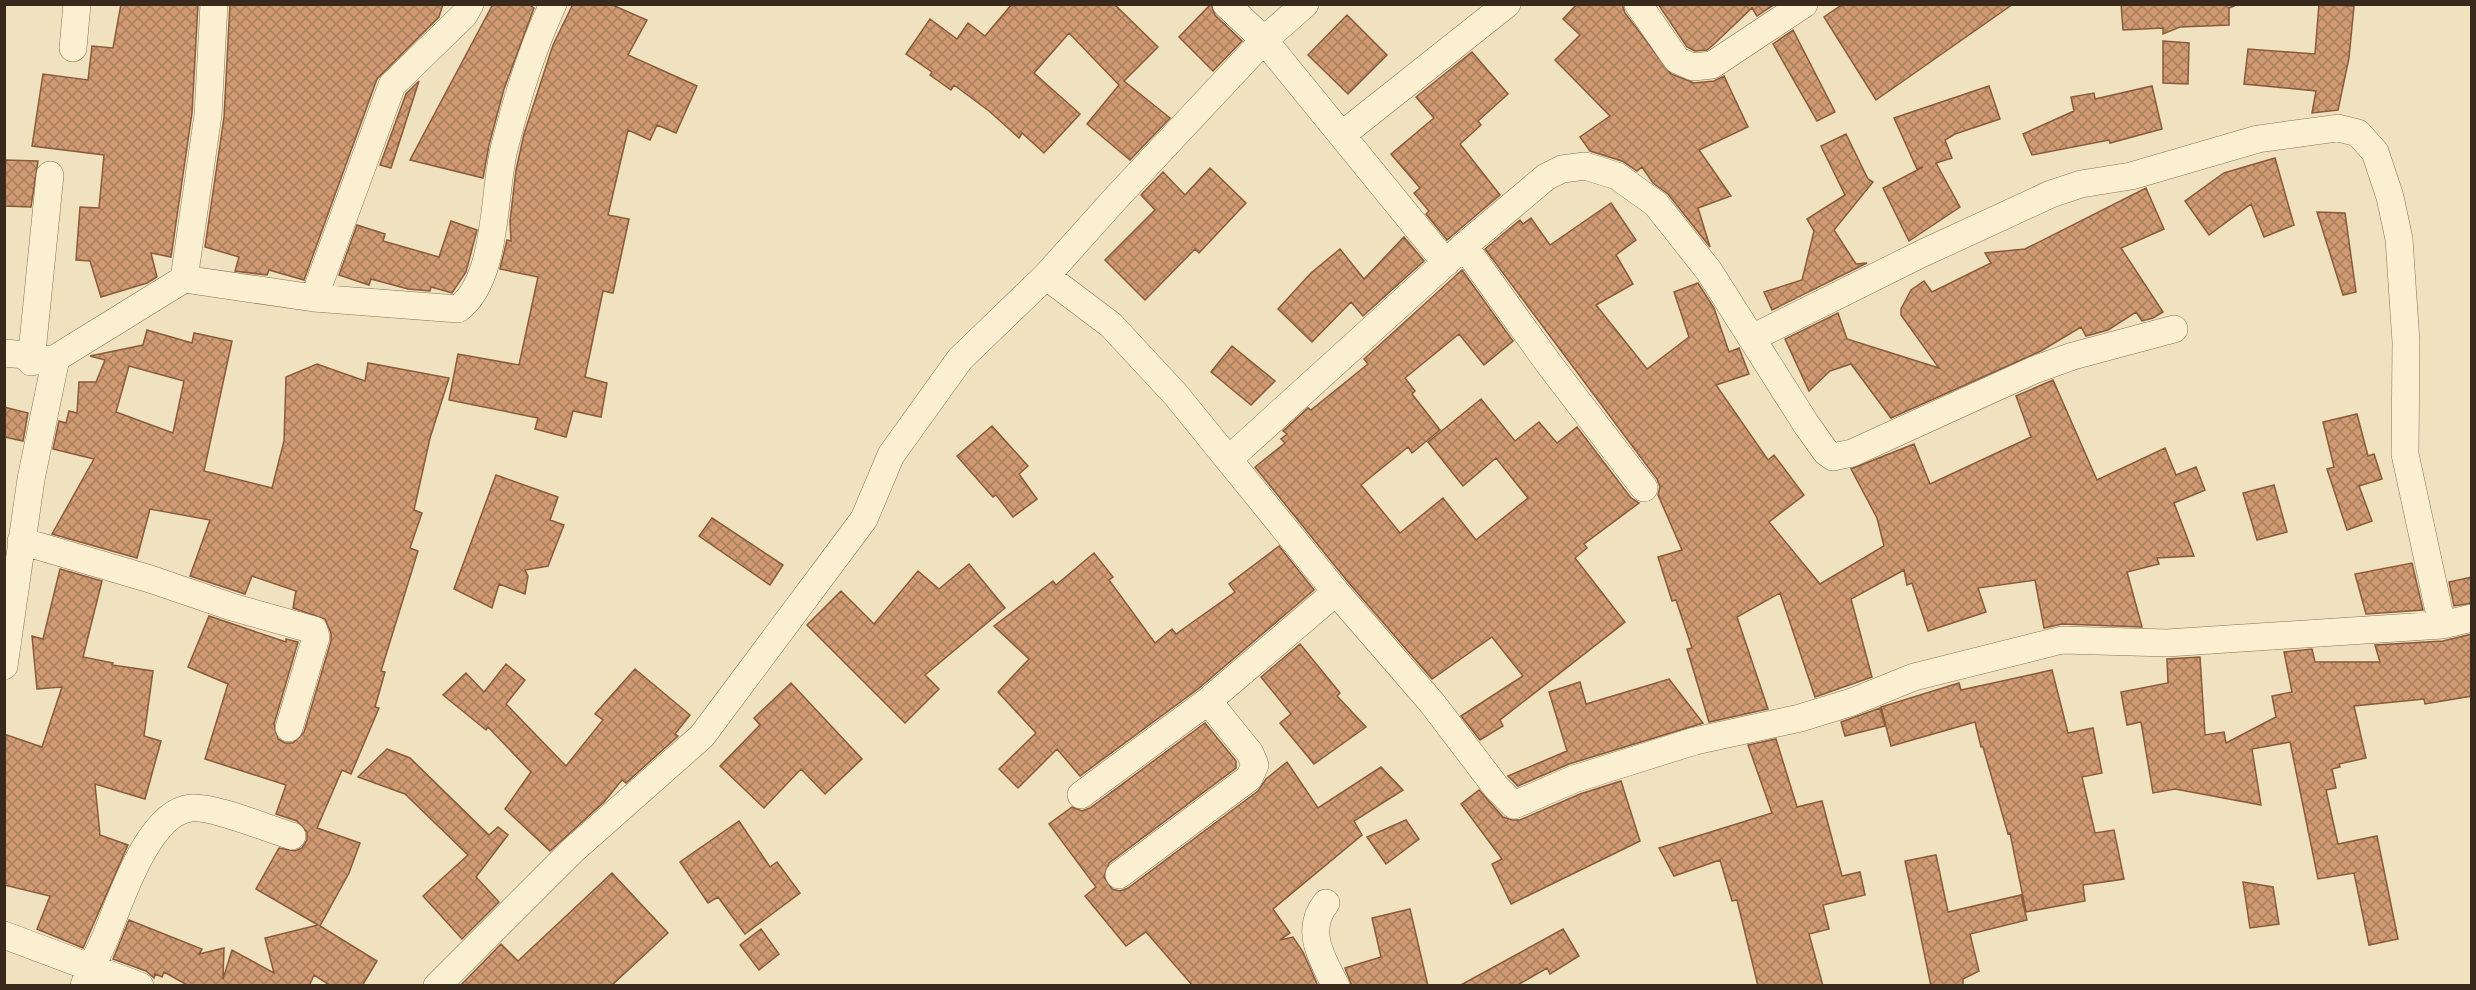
<svg xmlns="http://www.w3.org/2000/svg" width="2476" height="990" font-family="Merriweather,serif">
	<style>
		.building { fill: url(#building-cross-hatch); stroke: #895b3b; stroke-width: 1.5; fill-rule: evenodd }
		.lines { fill: none; stroke-linecap: round; stroke-linejoin: round }
		.street-casing { stroke: #897256; stroke-width: 28 }
		.street { stroke: #faefd1; stroke-width: 27 }
	</style>
	<defs>
		<pattern id="building-cross-hatch" width="8" height="8" patternUnits="userSpaceOnUse" patternTransform="scale(1.5)"><rect width="8" height="8" fill="#d09a72"/><path d="M0 0l8 8M0 8l8-8" fill="none" stroke="#aa7e5d"/></pattern>
	</defs>
	<rect width="100%" height="100%" fill="#f0e2be"/>
	<!-- building -->
	<path class="building" d="M 121,4 L 198,4 L 192,113 L 171,257 L 151,253 L 157,277 L 147,283 L 101,297 L 90,261 L 76,260 L 80,207 L 99,208 L 104,155 L 32,146 L 43,74 L 88,80 L 92,46 L 113,48 Z
		M 230,4 L 443,4 L 439,17 L 377,79 L 304,280 L 269,270 L 267,275 L 235,271 L 239,257 L 205,247 L 224,117 Z
		M 493,4 L 528,4 L 534,8 L 504,89 L 489,145 L 483,178 L 410,160 Z
		M 573,4 L 610,4 L 647,20 L 628,55 L 697,86 L 676,133 L 657,125 L 650,140 L 628,130 L 608,215 L 629,219 L 613,293 L 603,291 L 585,377 L 607,383 L 601,417 L 573,411 L 566,437 L 535,429 L 538,418 L 449,400 L 458,354 L 519,365 L 538,277 L 500,269 L 507,240 L 511,241 L 510,221 L 516,170 L 524,134 L 553,45 Z
		M 1012,4 L 1114,4 L 1158,47 L 1124,81 L 1170,118 L 1130,160 L 1087,124 L 1119,85 L 1069,33 L 1034,73 L 1080,114 L 1044,153 L 1022,133 L 1019,138 L 989,111 L 954,85 L 951,90 L 930,75 L 932,72 L 906,54 L 930,19 L 957,39 L 968,23 L 985,36 Z
		M 1211,4 L 1215,15 L 1242,41 L 1213,71 L 1179,37 Z
		M 1577,4 L 1622,4 L 1625,13 L 1671,74 L 1694,83 L 1714,81 L 1724,76 L 1748,127 L 1699,150 L 1731,196 L 1698,208 L 1710,247 L 1668,194 L 1653,183 L 1642,167 L 1637,171 L 1622,161 L 1590,151 L 1580,137 L 1610,116 L 1555,60 L 1580,35 L 1563,19 Z
		M 1658,4 L 1775,4 L 1757,16 L 1752,8 L 1713,45 L 1707,50 L 1695,51 L 1687,47 Z
		M 1843,4 L 2013,4 L 1876,100 L 1824,17 Z
		M 2121,4 L 2233,4 L 2234,6 L 2229,8 L 2229,25 L 2180,27 L 2163,34 L 2163,28 L 2123,30 Z
		M 2319,4 L 2354,6 L 2349,58 L 2338,110 L 2312,113 L 2316,91 L 2244,84 L 2248,49 L 2315,54 Z
		M 1347,15 L 1387,55 L 1348,94 L 1308,55 Z
		M 1793,30 L 1835,112 L 1817,121 L 1773,44 Z
		M 2163,41 L 2189,43 L 2188,84 L 2163,83 Z
		M 1472,52 L 1508,94 L 1478,121 L 1481,125 L 1460,144 L 1500,195 L 1447,240 L 1426,214 L 1429,211 L 1414,193 L 1420,188 L 1391,154 L 1434,118 L 1416,97 Z
		M 419,81 L 391,168 L 380,165 L 406,94 Z
		M 1989,86 L 2000,119 L 1955,134 L 1945,140 L 1952,158 L 1936,163 L 1960,207 L 1909,241 L 1883,188 L 1923,167 L 1917,169 L 1894,118 Z
		M 2152,86 L 2162,129 L 2110,143 L 2109,140 L 2032,155 L 2023,134 L 2074,111 L 2071,97 L 2094,93 L 2095,99 Z
		M 1846,134 L 1868,179 L 1873,182 L 1834,230 L 1856,264 L 1867,263 L 1772,310 L 1764,292 L 1802,280 L 1814,231 L 1807,219 L 1845,195 L 1821,146 Z
		M 2275,158 L 2294,225 L 2264,237 L 2251,204 L 2209,235 L 2185,201 L 2224,173 Z
		M 4,160 L 38,161 L 31,207 L 4,206 Z
		M 1210,168 L 1246,203 L 1199,253 L 1195,249 L 1145,300 L 1105,260 L 1155,210 L 1141,195 L 1163,172 L 1185,195 Z
		M 2146,188 L 2164,229 L 2121,248 L 2163,312 L 2153,318 L 2142,321 L 2136,312 L 2108,330 L 2086,336 L 2081,327 L 2041,351 L 1891,418 L 1851,364 L 1830,371 L 1809,391 L 1785,339 L 1838,313 L 1847,339 L 1939,368 L 1901,315 L 1901,309 L 1911,290 L 1924,281 L 1932,292 L 1991,263 L 1985,253 L 2025,249 Z
		M 1611,203 L 1636,240 L 1616,255 L 1633,284 L 1596,305 L 1647,369 L 1689,337 L 1674,292 L 1698,283 L 1714,308 L 1729,352 L 1739,348 L 1749,374 L 1716,385 L 1768,460 L 1774,455 L 1804,495 L 1769,522 L 1820,584 L 1884,546 L 1877,518 L 1851,469 L 1914,444 L 1930,484 L 2031,437 L 2016,396 L 2053,380 L 2097,480 L 2165,448 L 2176,475 L 2196,467 L 2205,490 L 2174,503 L 2194,556 L 2157,558 L 2159,564 L 2127,572 L 2142,627 L 2062,624 L 2044,628 L 2035,580 L 1978,588 L 1986,612 L 1928,631 L 1912,583 L 1907,585 L 1904,570 L 1851,599 L 1872,677 L 1815,697 L 1780,593 L 1737,617 L 1768,709 L 1709,722 L 1687,649 L 1692,648 L 1676,600 L 1672,601 L 1658,557 L 1682,550 L 1658,495 L 1660,487 L 1657,479 L 1485,249 L 1520,220 L 1523,224 L 1531,218 L 1550,245 Z
		M 2317,212 L 2345,213 L 2356,292 L 2343,295 Z
		M 451,221 L 477,230 L 466,272 L 452,293 L 431,287 L 430,291 L 408,289 L 371,279 L 369,285 L 339,275 L 357,225 L 385,234 L 383,241 L 439,257 Z
		M 1404,237 L 1424,261 L 1363,316 L 1351,302 L 1312,342 L 1278,309 L 1311,273 L 1340,249 L 1364,279 Z
		M 1462,270 L 1513,341 L 1484,365 L 1459,334 L 1405,378 L 1415,391 L 1412,394 L 1440,430 L 1412,453 L 1408,447 L 1361,485 L 1400,533 L 1443,498 L 1476,540 L 1528,498 L 1496,458 L 1463,486 L 1428,442 L 1481,399 L 1515,441 L 1539,422 L 1557,443 L 1577,427 L 1631,498 L 1639,503 L 1584,544 L 1587,548 L 1575,558 L 1625,622 L 1500,720 L 1503,726 L 1480,740 L 1461,716 L 1523,676 L 1492,637 L 1432,679 L 1348,582 L 1255,467 L 1285,443 L 1281,439 L 1287,434 L 1283,431 L 1308,408 L 1311,410 L 1368,364 L 1364,359 Z
		M 147,330 L 192,343 L 194,333 L 232,341 L 204,471 L 272,488 L 284,441 L 286,377 L 317,364 L 365,381 L 368,363 L 449,378 L 430,438 L 414,510 L 422,513 L 410,548 L 418,551 L 381,671 L 385,672 L 375,707 L 379,708 L 351,774 L 342,770 L 317,828 L 360,843 L 349,873 L 320,926 L 377,961 L 362,986 L 331,986 L 314,975 L 309,986 L 189,986 L 164,972 L 162,977 L 155,974 L 154,978 L 146,971 L 113,959 L 129,920 L 202,949 L 199,954 L 224,948 L 223,979 L 232,950 L 274,973 L 265,938 L 318,925 L 256,889 L 279,848 L 295,851 L 302,848 L 307,840 L 307,832 L 297,821 L 276,814 L 286,785 L 205,759 L 228,684 L 188,667 L 209,616 L 286,642 L 286,639 L 298,642 L 274,724 L 278,739 L 285,743 L 293,743 L 304,732 L 331,641 L 331,633 L 325,619 L 293,608 L 296,591 L 252,576 L 245,594 L 190,576 L 210,520 L 150,509 L 137,558 L 52,534 L 94,459 L 53,449 L 59,421 L 66,423 L 69,411 L 77,413 L 79,382 L 96,382 L 105,360 L 90,356 L 143,345 ZM 129,366 L 184,381 L 173,433 L 116,412 Z
		M 1232,346 L 1275,381 L 1251,405 L 1211,372 Z
		M 4,407 L 28,413 L 23,441 L 4,437 Z
		M 2357,414 L 2368,456 L 2374,454 L 2382,479 L 2359,486 L 2372,521 L 2347,530 L 2327,469 L 2334,467 L 2323,422 Z
		M 992,426 L 1028,466 L 1019,474 L 1037,499 L 1013,517 L 996,495 L 993,497 L 957,456 Z
		M 496,475 L 558,497 L 550,520 L 564,525 L 548,566 L 525,570 L 528,576 L 525,594 L 499,584 L 492,608 L 454,589 Z
		M 2274,485 L 2287,532 L 2257,540 L 2243,493 Z
		M 712,518 L 783,565 L 770,585 L 699,536 Z
		M 1279,546 L 1314,590 L 1198,689 L 1080,776 L 1057,749 L 1018,788 L 999,769 L 1036,733 L 998,692 L 1029,659 L 994,626 L 1053,581 L 1056,585 L 1094,553 L 1113,577 L 1109,580 L 1155,643 L 1172,629 L 1176,634 L 1235,592 L 1229,584 Z
		M 2412,563 L 2423,610 L 2366,614 L 2355,574 Z
		M 969,564 L 1005,608 L 925,675 L 939,689 L 905,723 L 807,625 L 841,591 L 874,624 L 918,571 L 939,589 Z
		M 60,569 L 102,581 L 83,657 L 113,663 L 112,665 L 153,671 L 144,736 L 161,741 L 145,799 L 95,784 L 100,835 L 128,845 L 83,948 L 37,929 L 50,896 L 4,885 L 4,734 L 42,747 L 62,687 L 37,689 L 32,636 L 43,639 Z
		M 2472,577 L 2472,603 L 2454,606 L 2449,582 Z
		M 2472,634 L 2472,696 L 2425,704 L 2424,699 L 2354,706 L 2366,758 L 2339,764 L 2340,767 L 2332,769 L 2336,788 L 2326,790 L 2338,844 L 2377,836 L 2398,939 L 2369,945 L 2354,873 L 2318,879 L 2290,742 L 2252,749 L 2261,805 L 2175,789 L 2153,793 L 2141,722 L 2127,725 L 2121,692 L 2168,683 L 2167,659 L 2200,657 L 2205,735 L 2224,732 L 2226,743 L 2276,717 L 2272,696 L 2292,692 L 2284,652 L 2312,649 L 2315,662 L 2380,662 L 2375,645 L 2443,641 Z
		M 1300,644 L 1340,693 L 1337,696 L 1366,727 L 1314,764 L 1280,723 L 1291,714 L 1261,677 Z
		M 506,664 L 525,680 L 506,704 L 566,766 L 603,720 L 595,714 L 635,669 L 690,715 L 675,734 L 678,736 L 626,783 L 622,780 L 604,802 L 550,851 L 505,809 L 531,772 L 488,727 L 486,730 L 443,695 L 466,673 L 484,692 Z
		M 2052,670 L 2068,733 L 2093,728 L 2102,773 L 2082,777 L 2095,833 L 2114,830 L 2124,879 L 2083,885 L 2085,901 L 2026,912 L 2010,833 L 2008,834 L 1983,747 L 1981,747 L 1975,722 L 1891,746 L 1881,707 L 1959,683 L 1961,690 Z
		M 1669,679 L 1703,723 L 1569,764 L 1518,786 L 1508,776 L 1567,751 L 1549,692 L 1580,682 L 1586,704 Z
		M 791,683 L 862,759 L 825,794 L 801,769 L 764,808 L 720,766 L 760,725 L 754,718 Z
		M 1880,708 L 1885,726 L 1845,736 L 1841,722 Z
		M 1205,723 L 1236,761 L 1236,768 L 1109,863 L 1104,877 L 1112,889 L 1120,891 L 1128,888 L 1258,791 L 1266,779 L 1287,762 L 1318,808 L 1381,767 L 1403,790 L 1354,821 L 1362,835 L 1273,909 L 1290,933 L 1280,940 L 1293,937 L 1303,952 L 1318,986 L 1193,986 L 1146,932 L 1126,946 L 1085,896 L 1096,887 L 1049,824 L 1072,807 L 1082,811 L 1090,808 Z
		M 1776,739 L 1797,807 L 1822,801 L 1842,876 L 1860,872 L 1865,895 L 1823,905 L 1829,929 L 1809,934 L 1823,986 L 1758,986 L 1737,900 L 1732,901 L 1720,860 L 1674,876 L 1659,848 L 1772,813 L 1748,745 Z
		M 387,749 L 410,758 L 489,835 L 498,827 L 508,835 L 476,877 L 499,902 L 462,939 L 423,896 L 468,855 L 405,794 L 358,777 Z
		M 1621,781 L 1640,841 L 1511,904 L 1492,864 L 1502,859 L 1461,804 L 1479,790 L 1503,817 L 1512,820 L 1520,820 L 1580,794 Z
		M 1406,820 L 1419,839 L 1386,864 L 1367,837 Z
		M 739,821 L 770,867 L 777,862 L 800,893 L 745,934 L 718,897 L 708,903 L 680,862 Z
		M 1936,855 L 1948,912 L 2021,895 L 2027,920 L 1970,934 L 1979,971 L 1963,979 L 1963,986 L 1931,986 L 1905,861 Z
		M 612,873 L 668,933 L 611,986 L 460,986 L 501,944 L 518,961 Z
		M 2243,882 L 2273,887 L 2279,924 L 2250,928 Z
		M 1410,909 L 1428,986 L 1352,986 L 1345,968 L 1381,957 L 1372,918 Z
		M 761,929 L 779,954 L 759,970 L 740,945 Z
		M 1563,929 L 1579,956 L 1550,974 L 1547,968 L 1516,986 L 1459,986 Z"/>
	<g class="lines">
		<defs>
			<path id="street" d="M 1226,4 L 1264,40 L 1446,263
				M 1638,4 L 1677,60 L 1693,67 L 1712,65 L 1804,4
				M 73,48 L 77,4
				M 1343,134 L 1507,4
				M 1464,246 L 1549,364 L 1644,488
				M 1046,276 L 1111,325 L 1176,395 L 1336,592 L 1432,703 L 1496,787 L 1514,805 L 1574,779 L 1695,741 L 1800,718 L 1852,702 L 1914,677 L 2062,640 L 2167,643 L 2442,625 L 2472,618
				M 184,279 L 314,298 L 458,309 C 498,280 493,193 504,149 C 517,99 531,51 553,4
				M 314,298 L 392,85 L 464,15 L 470,4
				M 1752,338 L 1921,254 L 2051,194 L 2081,184 L 2131,176 L 2258,139 L 2338,128 L 2358,133 L 2375,152 L 2390,197 L 2399,239 L 2406,342 L 2405,454 L 2442,625
				M 4,353 L 25,355 L 31,362 L 56,358 L 184,279 L 208,115 L 214,4
				M 31,362 L 50,175
				M 1229,459 L 1464,246 L 1546,177 L 1562,169 L 1585,166 L 1617,176 L 1656,204 L 1709,271 L 1806,424 L 1826,452 L 1833,457 L 1852,453 L 2034,370 L 2073,356 L 2174,329
				M 21,541 L 150,579 L 232,607 L 314,630 L 316,637 L 289,728
				M 4,666 L 31,479 L 56,358
				M 1081,795 L 1208,701 L 1336,592
				M 1119,875 L 1249,778 L 1255,765 L 1250,753 L 1208,701
				M 1326,903 C 1304,930 1322,959 1336,986
				M 4,935 L 140,986
				M 84,986 C 89,968 99,953 106,936 C 120,902 148,812 191,808 C 214,806 268,829 292,836
				M 437,986 L 572,851 L 702,736 L 864,519 L 891,455 L 960,359 L 1046,276 L 1116,198 L 1264,40 L 1305,4"/>
		</defs>
		<!-- street casing -->
		<use href="#street" class="street-casing"/>
		<!-- street -->
		<use href="#street" class="street"/>
	</g>
	<!-- border -->
	<rect width="2476" height="990" fill="none" stroke="#37291b" stroke-width="12"/>
</svg>
